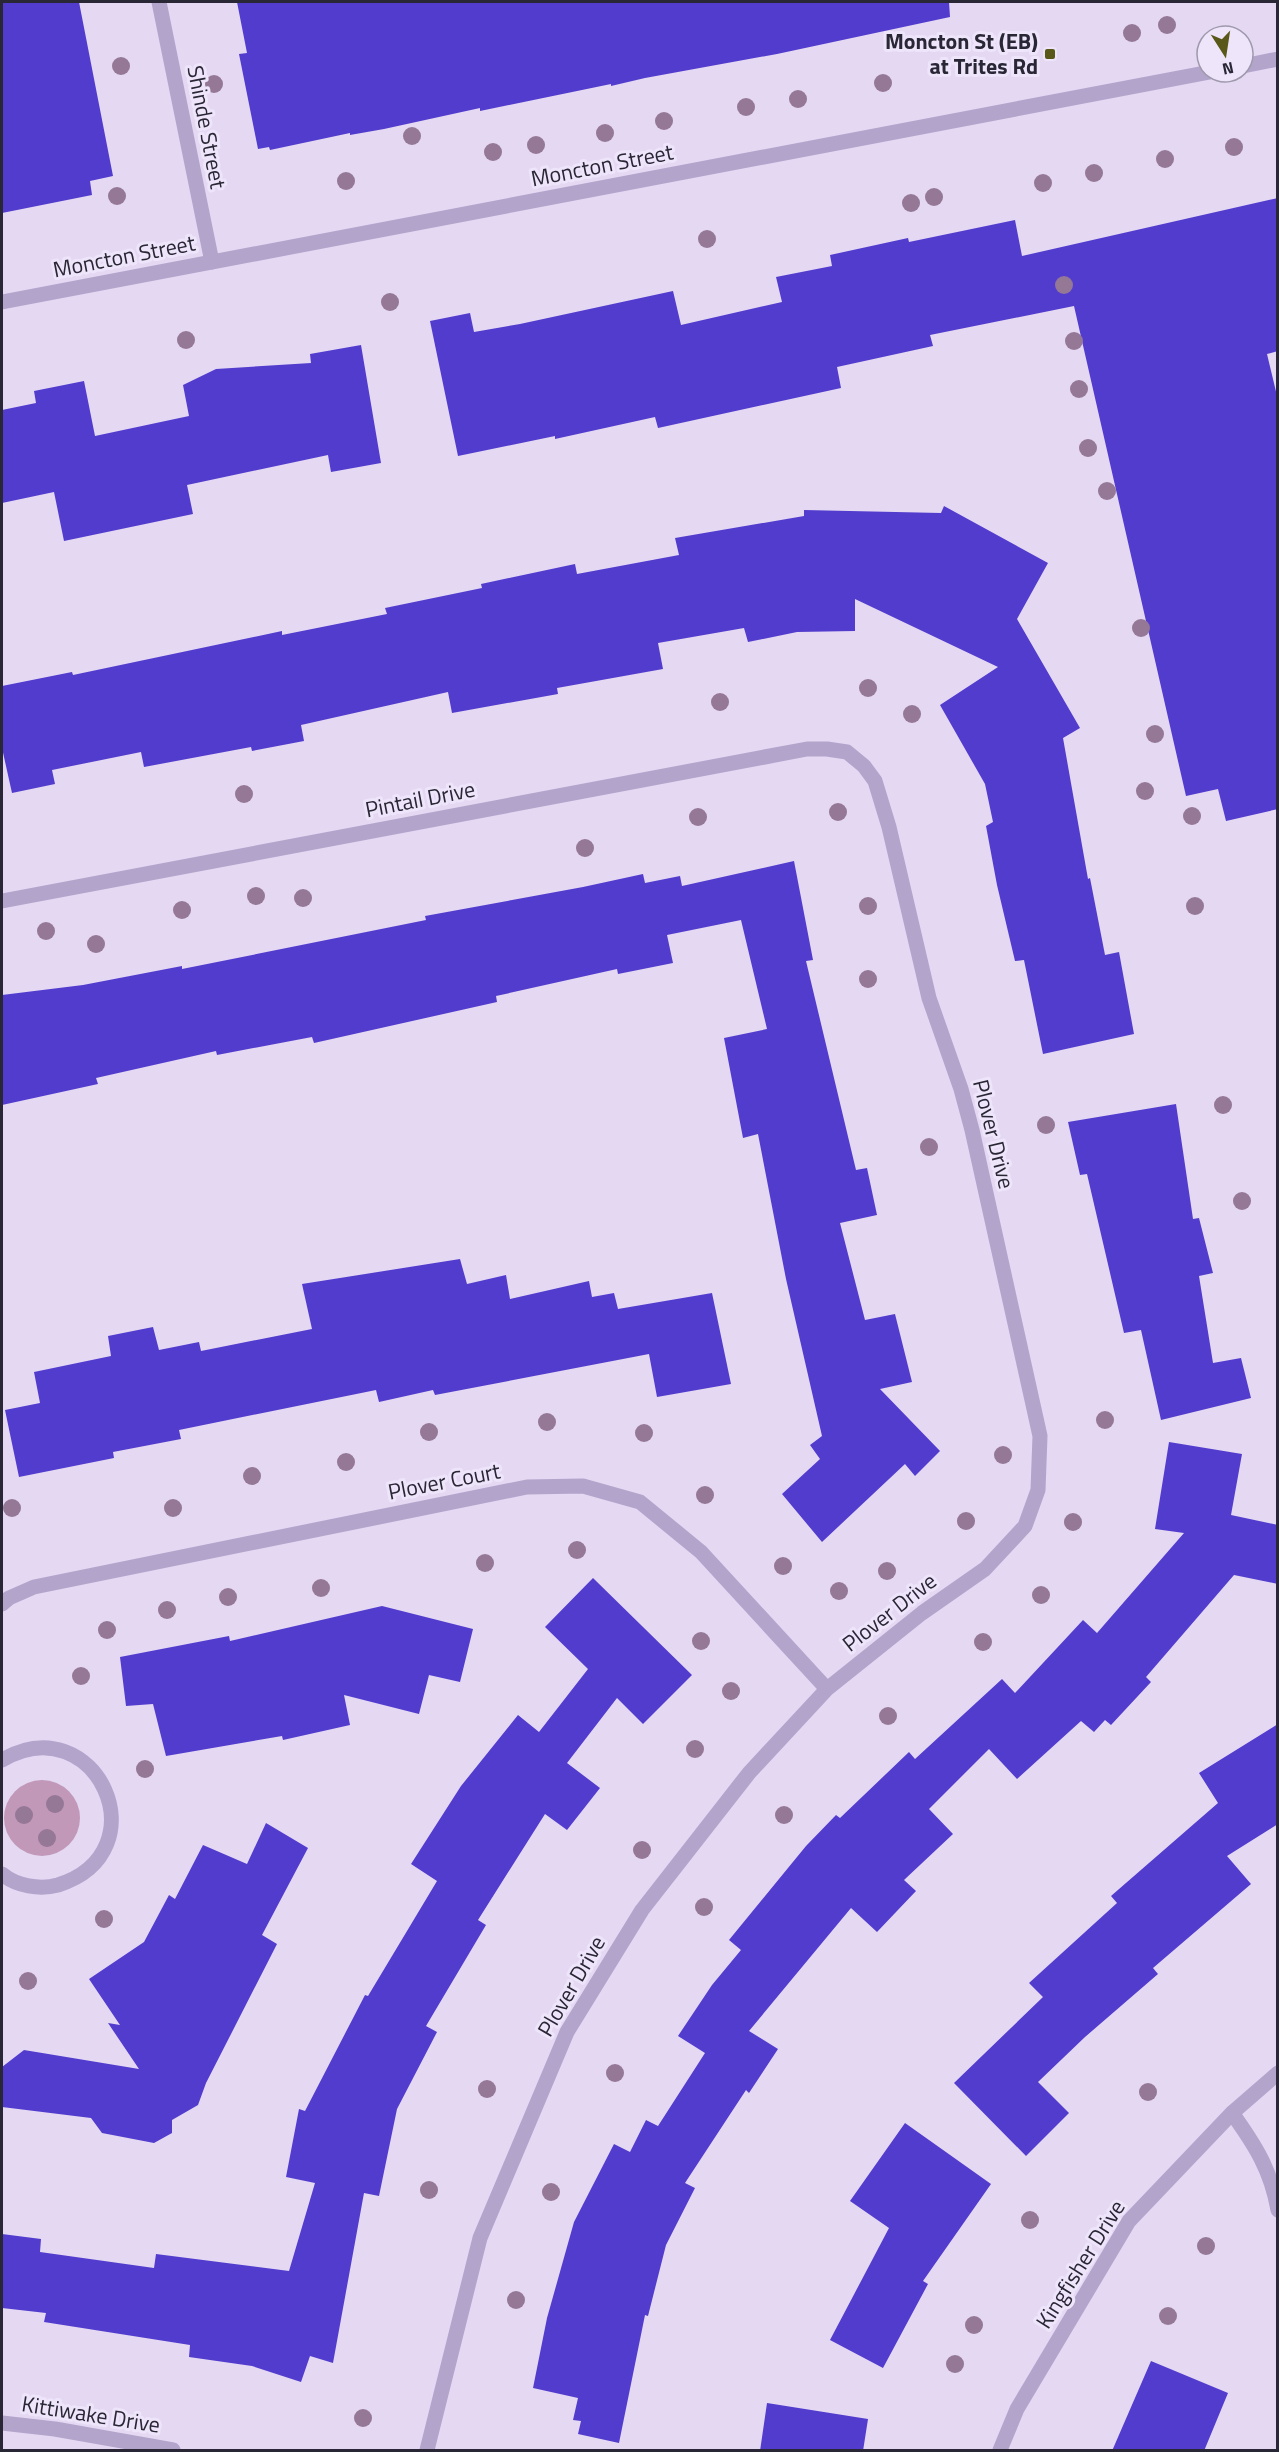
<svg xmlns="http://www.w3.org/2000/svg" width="1279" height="2452" font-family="'Titillium Web',sans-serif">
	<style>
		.green { fill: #c298b8 }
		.building { fill: #523ccd }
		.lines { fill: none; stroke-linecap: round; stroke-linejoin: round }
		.service { stroke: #b2a4cb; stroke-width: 15 }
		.minor { stroke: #b2a4cb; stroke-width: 15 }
		.tertiary { stroke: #b2a4cb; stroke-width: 15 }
		.tree { fill: #957796 }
		.poi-dot { fill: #595819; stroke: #eee5fa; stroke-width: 2 }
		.labels { text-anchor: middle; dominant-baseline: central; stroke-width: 6; stroke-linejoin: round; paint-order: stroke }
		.poi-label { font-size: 22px; font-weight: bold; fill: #292636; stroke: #eee5fa; text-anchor: end }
		.street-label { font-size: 22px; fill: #292636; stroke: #eee5fa }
	</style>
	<rect width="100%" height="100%" fill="#e4d8f3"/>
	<!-- green -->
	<path class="green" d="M4 1818a38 38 0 1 1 76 0a38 38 0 1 1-76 0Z"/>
	<!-- building -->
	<path class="building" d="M 2,2 L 79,2 L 113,176 L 90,181 L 92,195 L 2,213 Z
		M 237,2 L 949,2 L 950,17 L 777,54 L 645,78 L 611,86 L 611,84 L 480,111 L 480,108 L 384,129 L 350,135 L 350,133 L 270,150 L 269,147 L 258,149 L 239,54 L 247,53 Z
		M 1278,198 L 1278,351 L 1267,354 L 1278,400 L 1278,809 L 1226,821 L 1218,789 L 1186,796 L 1074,306 L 930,335 L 933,346 L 837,367 L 841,388 L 658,428 L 655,417 L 555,439 L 555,436 L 458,456 L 430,321 L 470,313 L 474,332 L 520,324 L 673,291 L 681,325 L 782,302 L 776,277 L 832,266 L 830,255 L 908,238 L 909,242 L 1015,220 L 1022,256 Z
		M 361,345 L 381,463 L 331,472 L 328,455 L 187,485 L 193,514 L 64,541 L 54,492 L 2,503 L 2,410 L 36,403 L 34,391 L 84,381 L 95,436 L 189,416 L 183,385 L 216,369 L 311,363 L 310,354 Z
		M 944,506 L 1048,563 L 1017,619 L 1080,728 L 1063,738 L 1088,879 L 1090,878 L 1105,955 L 1119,952 L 1134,1034 L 1043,1054 L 1024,960 L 1015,961 L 997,885 L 986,826 L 993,822 L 985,784 L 940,705 L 998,667 L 855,599 L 855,631 L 797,632 L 748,642 L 744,628 L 658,643 L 663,669 L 557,688 L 558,694 L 452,713 L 448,692 L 301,725 L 304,741 L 252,751 L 251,747 L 144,767 L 141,752 L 52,770 L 55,784 L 12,793 L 2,748 L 2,686 L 72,672 L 73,675 L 282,631 L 282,635 L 387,614 L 385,608 L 482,588 L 481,584 L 575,564 L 577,574 L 679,555 L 675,538 L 804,516 L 804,510 L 941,513 Z
		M 794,861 L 813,960 L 806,961 L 856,1170 L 867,1168 L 877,1215 L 840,1223 L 865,1320 L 895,1314 L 912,1382 L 880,1389 L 940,1451 L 915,1476 L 905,1464 L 822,1542 L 782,1494 L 820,1459 L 810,1445 L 822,1436 L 786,1279 L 758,1134 L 743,1138 L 724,1038 L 767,1029 L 741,920 L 667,935 L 673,963 L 618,974 L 617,969 L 496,996 L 497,1002 L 314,1043 L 312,1037 L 217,1055 L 216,1051 L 96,1078 L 98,1084 L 2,1105 L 2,995 L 83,985 L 182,966 L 182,969 L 426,920 L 425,916 L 583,887 L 643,874 L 645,883 L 680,876 L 682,886 Z
		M 1176,1104 L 1193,1219 L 1199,1218 L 1213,1273 L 1199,1276 L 1213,1363 L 1241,1358 L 1251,1398 L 1161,1420 L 1141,1330 L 1124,1333 L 1087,1174 L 1080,1175 L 1068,1122 Z
		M 460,1259 L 467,1284 L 506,1275 L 510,1299 L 589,1281 L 592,1297 L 614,1293 L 618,1309 L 712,1293 L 731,1384 L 657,1397 L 649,1354 L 435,1395 L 433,1390 L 379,1402 L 376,1390 L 179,1430 L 181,1439 L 113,1452 L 114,1458 L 19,1477 L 5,1410 L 40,1403 L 34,1372 L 111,1356 L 108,1336 L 153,1327 L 159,1350 L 199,1342 L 201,1351 L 312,1329 L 302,1284 Z
		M 1169,1442 L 1242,1454 L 1231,1515 L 1278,1525 L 1278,1584 L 1234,1575 L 1146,1677 L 1151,1682 L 1111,1725 L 1105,1720 L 1094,1732 L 1081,1721 L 1017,1779 L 989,1749 L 929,1809 L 953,1834 L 904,1880 L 916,1891 L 877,1932 L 851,1908 L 749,2031 L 778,2049 L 749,2093 L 746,2090 L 685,2183 L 695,2188 L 666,2245 L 648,2316 L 645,2315 L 619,2443 L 578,2434 L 581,2421 L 573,2420 L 578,2398 L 533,2388 L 547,2318 L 574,2222 L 614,2144 L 630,2152 L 646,2120 L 658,2126 L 705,2053 L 678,2036 L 712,1985 L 741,1950 L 729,1940 L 806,1846 L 836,1815 L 840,1818 L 909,1752 L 915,1759 L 1002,1679 L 1015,1693 L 1083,1620 L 1097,1633 L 1184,1533 L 1155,1529 Z
		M 593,1578 L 692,1675 L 643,1724 L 617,1698 L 567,1763 L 600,1788 L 567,1830 L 545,1814 L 478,1920 L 486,1925 L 426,2026 L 437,2032 L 397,2109 L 379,2196 L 364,2193 L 333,2363 L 310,2356 L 301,2382 L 252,2366 L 189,2357 L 190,2345 L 44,2322 L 46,2313 L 2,2308 L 2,2234 L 41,2239 L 40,2252 L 154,2268 L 156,2254 L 289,2271 L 315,2183 L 286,2177 L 299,2109 L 305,2111 L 365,1995 L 368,1996 L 437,1881 L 411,1864 L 461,1786 L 518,1715 L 539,1732 L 588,1669 L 545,1627 Z
		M 382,1606 L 473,1629 L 460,1682 L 429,1675 L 419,1714 L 344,1695 L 350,1725 L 283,1740 L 282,1736 L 166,1756 L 153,1704 L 126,1706 L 120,1657 L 229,1636 L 230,1641 Z
		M 1278,1724 L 1278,1824 L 1227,1856 L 1251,1884 L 1153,1968 L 1158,1974 L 1085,2037 L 1038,2082 L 1069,2113 L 1026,2156 L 954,2083 L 1043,1997 L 1029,1983 L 1117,1903 L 1111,1896 L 1218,1803 L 1199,1773 Z
		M 266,1823 L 308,1848 L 262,1935 L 277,1944 L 206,2083 L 198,2105 L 172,2120 L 172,2133 L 154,2143 L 102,2133 L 91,2118 L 2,2107 L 2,2067 L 24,2050 L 139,2069 L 108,2023 L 120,2025 L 89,1979 L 144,1942 L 169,1895 L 175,1899 L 203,1845 L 247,1864 Z
		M 905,2123 L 991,2184 L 923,2281 L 928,2284 L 883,2368 L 830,2340 L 889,2228 L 850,2201 Z
		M 1151,2361 L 1228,2393 L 1204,2451 L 1112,2451 Z
		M 767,2403 L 868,2419 L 863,2451 L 760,2451 Z"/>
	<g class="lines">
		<!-- service -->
		<path class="service" d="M 1232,2113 C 1255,2145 1271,2170 1278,2210"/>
		<!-- minor -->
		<path class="minor" d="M 159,2 L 212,262
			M 2,901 L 807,749 L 827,749 L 847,752 L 864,766 L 875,781 L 889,827 L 929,998 L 961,1089 L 972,1130 L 1040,1436 L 1038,1490 L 1025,1526 L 985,1569 L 922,1613 L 827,1689 L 749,1773 L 642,1910 L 567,2032 L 480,2238 L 427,2450
			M 2,1604 L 9,1598 L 34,1587 L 527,1487 L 583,1486 L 640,1502 L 701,1552 L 827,1689
			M 2,1760 C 96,1705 163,1852 58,1885 C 40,1890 16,1886 2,1874
			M 2,2423 L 55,2429 L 173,2450
			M 1000,2450 L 1017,2409 L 1129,2221 L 1232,2113 L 1278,2073"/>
		<!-- tertiary -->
		<path class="tertiary" d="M 1243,66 L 1278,59
			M 2,302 L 1210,72"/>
	</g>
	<!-- trees -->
	<g class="tree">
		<circle cx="1167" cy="25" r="9"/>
		<circle cx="1132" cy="33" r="9"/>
		<circle cx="121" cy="66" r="9"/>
		<circle cx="883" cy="83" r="9"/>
		<circle cx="214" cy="84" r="9"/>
		<circle cx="798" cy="99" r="9"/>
		<circle cx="746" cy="107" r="9"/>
		<circle cx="664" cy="121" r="9"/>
		<circle cx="605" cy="133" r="9"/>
		<circle cx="412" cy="136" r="9"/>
		<circle cx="536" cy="145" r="9"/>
		<circle cx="1234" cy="147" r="9"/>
		<circle cx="493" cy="152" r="9"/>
		<circle cx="1165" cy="159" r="9"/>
		<circle cx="1094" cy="173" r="9"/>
		<circle cx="346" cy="181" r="9"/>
		<circle cx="1043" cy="183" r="9"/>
		<circle cx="117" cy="196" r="9"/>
		<circle cx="934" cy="197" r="9"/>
		<circle cx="911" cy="203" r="9"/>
		<circle cx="707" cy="239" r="9"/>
		<circle cx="1064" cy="285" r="9"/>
		<circle cx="390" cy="302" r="9"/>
		<circle cx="186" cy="340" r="9"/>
		<circle cx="1074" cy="341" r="9"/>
		<circle cx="1079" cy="389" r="9"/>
		<circle cx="1088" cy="448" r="9"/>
		<circle cx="1107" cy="491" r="9"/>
		<circle cx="1141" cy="628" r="9"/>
		<circle cx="868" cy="688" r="9"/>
		<circle cx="720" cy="702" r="9"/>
		<circle cx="912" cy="714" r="9"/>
		<circle cx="1155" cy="734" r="9"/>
		<circle cx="1145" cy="791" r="9"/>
		<circle cx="244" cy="794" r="9"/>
		<circle cx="838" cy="812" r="9"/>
		<circle cx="1192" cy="816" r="9"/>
		<circle cx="698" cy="817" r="9"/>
		<circle cx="585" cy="848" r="9"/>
		<circle cx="256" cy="896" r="9"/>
		<circle cx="303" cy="898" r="9"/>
		<circle cx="868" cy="906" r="9"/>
		<circle cx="1195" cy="906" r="9"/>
		<circle cx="182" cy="910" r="9"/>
		<circle cx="46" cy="931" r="9"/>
		<circle cx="96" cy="944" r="9"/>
		<circle cx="868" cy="979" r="9"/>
		<circle cx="1223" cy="1105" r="9"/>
		<circle cx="1046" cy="1125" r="9"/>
		<circle cx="929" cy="1147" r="9"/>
		<circle cx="1242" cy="1201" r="9"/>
		<circle cx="1105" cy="1420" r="9"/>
		<circle cx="547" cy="1422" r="9"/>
		<circle cx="429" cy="1432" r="9"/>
		<circle cx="644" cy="1433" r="9"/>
		<circle cx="1003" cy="1455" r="9"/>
		<circle cx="346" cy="1462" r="9"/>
		<circle cx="252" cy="1476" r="9"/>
		<circle cx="705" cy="1495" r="9"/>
		<circle cx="12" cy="1508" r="9"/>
		<circle cx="173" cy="1508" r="9"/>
		<circle cx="966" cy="1521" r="9"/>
		<circle cx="1073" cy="1522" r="9"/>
		<circle cx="577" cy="1550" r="9"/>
		<circle cx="485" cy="1563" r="9"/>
		<circle cx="783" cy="1566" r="9"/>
		<circle cx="887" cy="1571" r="9"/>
		<circle cx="321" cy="1588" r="9"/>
		<circle cx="839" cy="1591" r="9"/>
		<circle cx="1041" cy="1595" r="9"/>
		<circle cx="228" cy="1597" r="9"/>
		<circle cx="167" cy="1610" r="9"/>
		<circle cx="107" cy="1630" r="9"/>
		<circle cx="701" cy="1641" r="9"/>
		<circle cx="983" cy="1642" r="9"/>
		<circle cx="81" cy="1676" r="9"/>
		<circle cx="731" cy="1691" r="9"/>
		<circle cx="888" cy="1716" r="9"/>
		<circle cx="695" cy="1749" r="9"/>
		<circle cx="145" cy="1769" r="9"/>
		<circle cx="55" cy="1804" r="9"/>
		<circle cx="24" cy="1815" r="9"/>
		<circle cx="784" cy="1815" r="9"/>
		<circle cx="47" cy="1838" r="9"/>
		<circle cx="642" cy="1850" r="9"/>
		<circle cx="704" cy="1907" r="9"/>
		<circle cx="104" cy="1919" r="9"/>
		<circle cx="28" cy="1981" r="9"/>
		<circle cx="615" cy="2073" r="9"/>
		<circle cx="487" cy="2089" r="9"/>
		<circle cx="1148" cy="2092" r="9"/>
		<circle cx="429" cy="2190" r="9"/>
		<circle cx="551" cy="2192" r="9"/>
		<circle cx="1030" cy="2220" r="9"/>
		<circle cx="1206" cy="2246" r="9"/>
		<circle cx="516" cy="2300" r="9"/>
		<circle cx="1168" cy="2316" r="9"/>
		<circle cx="974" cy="2325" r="9"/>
		<circle cx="955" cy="2364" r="9"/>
		<circle cx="363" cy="2418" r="9"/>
	</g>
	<!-- markers -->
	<rect class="poi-dot" x="1044" y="48" width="12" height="12" rx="3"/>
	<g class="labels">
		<!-- poi labels -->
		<g class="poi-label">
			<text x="1038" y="41">Moncton St (EB)<tspan x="1038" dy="25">at Trites Rd</tspan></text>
		</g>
		<!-- street labels -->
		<g class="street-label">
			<text transform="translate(207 127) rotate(79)">Shinde Street</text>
			<text transform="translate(602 165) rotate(-11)">Moncton Street</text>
			<text transform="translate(124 256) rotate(-11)">Moncton Street</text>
			<text transform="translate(420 799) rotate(-11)">Pintail Drive</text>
			<text transform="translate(994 1134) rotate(76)">Plover Drive</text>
			<text transform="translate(444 1481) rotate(-11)">Plover Court</text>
			<text transform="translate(889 1612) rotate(-38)">Plover Drive</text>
			<text transform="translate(571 1986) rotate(-60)">Plover Drive</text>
			<text transform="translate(1080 2264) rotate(-58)">Kingfisher Drive</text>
			<text transform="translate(91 2414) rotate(9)">Kittiwake Drive</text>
		</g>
	</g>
	<!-- border -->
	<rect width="1279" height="2452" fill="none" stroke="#292636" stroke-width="6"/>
	<!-- north arrow -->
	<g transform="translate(1225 54) rotate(168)"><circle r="28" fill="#eee5fa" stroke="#9f99ac" stroke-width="1.5"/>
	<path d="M0-4.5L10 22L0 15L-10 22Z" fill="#595819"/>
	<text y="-9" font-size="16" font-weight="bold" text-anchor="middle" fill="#292636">N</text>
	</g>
</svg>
